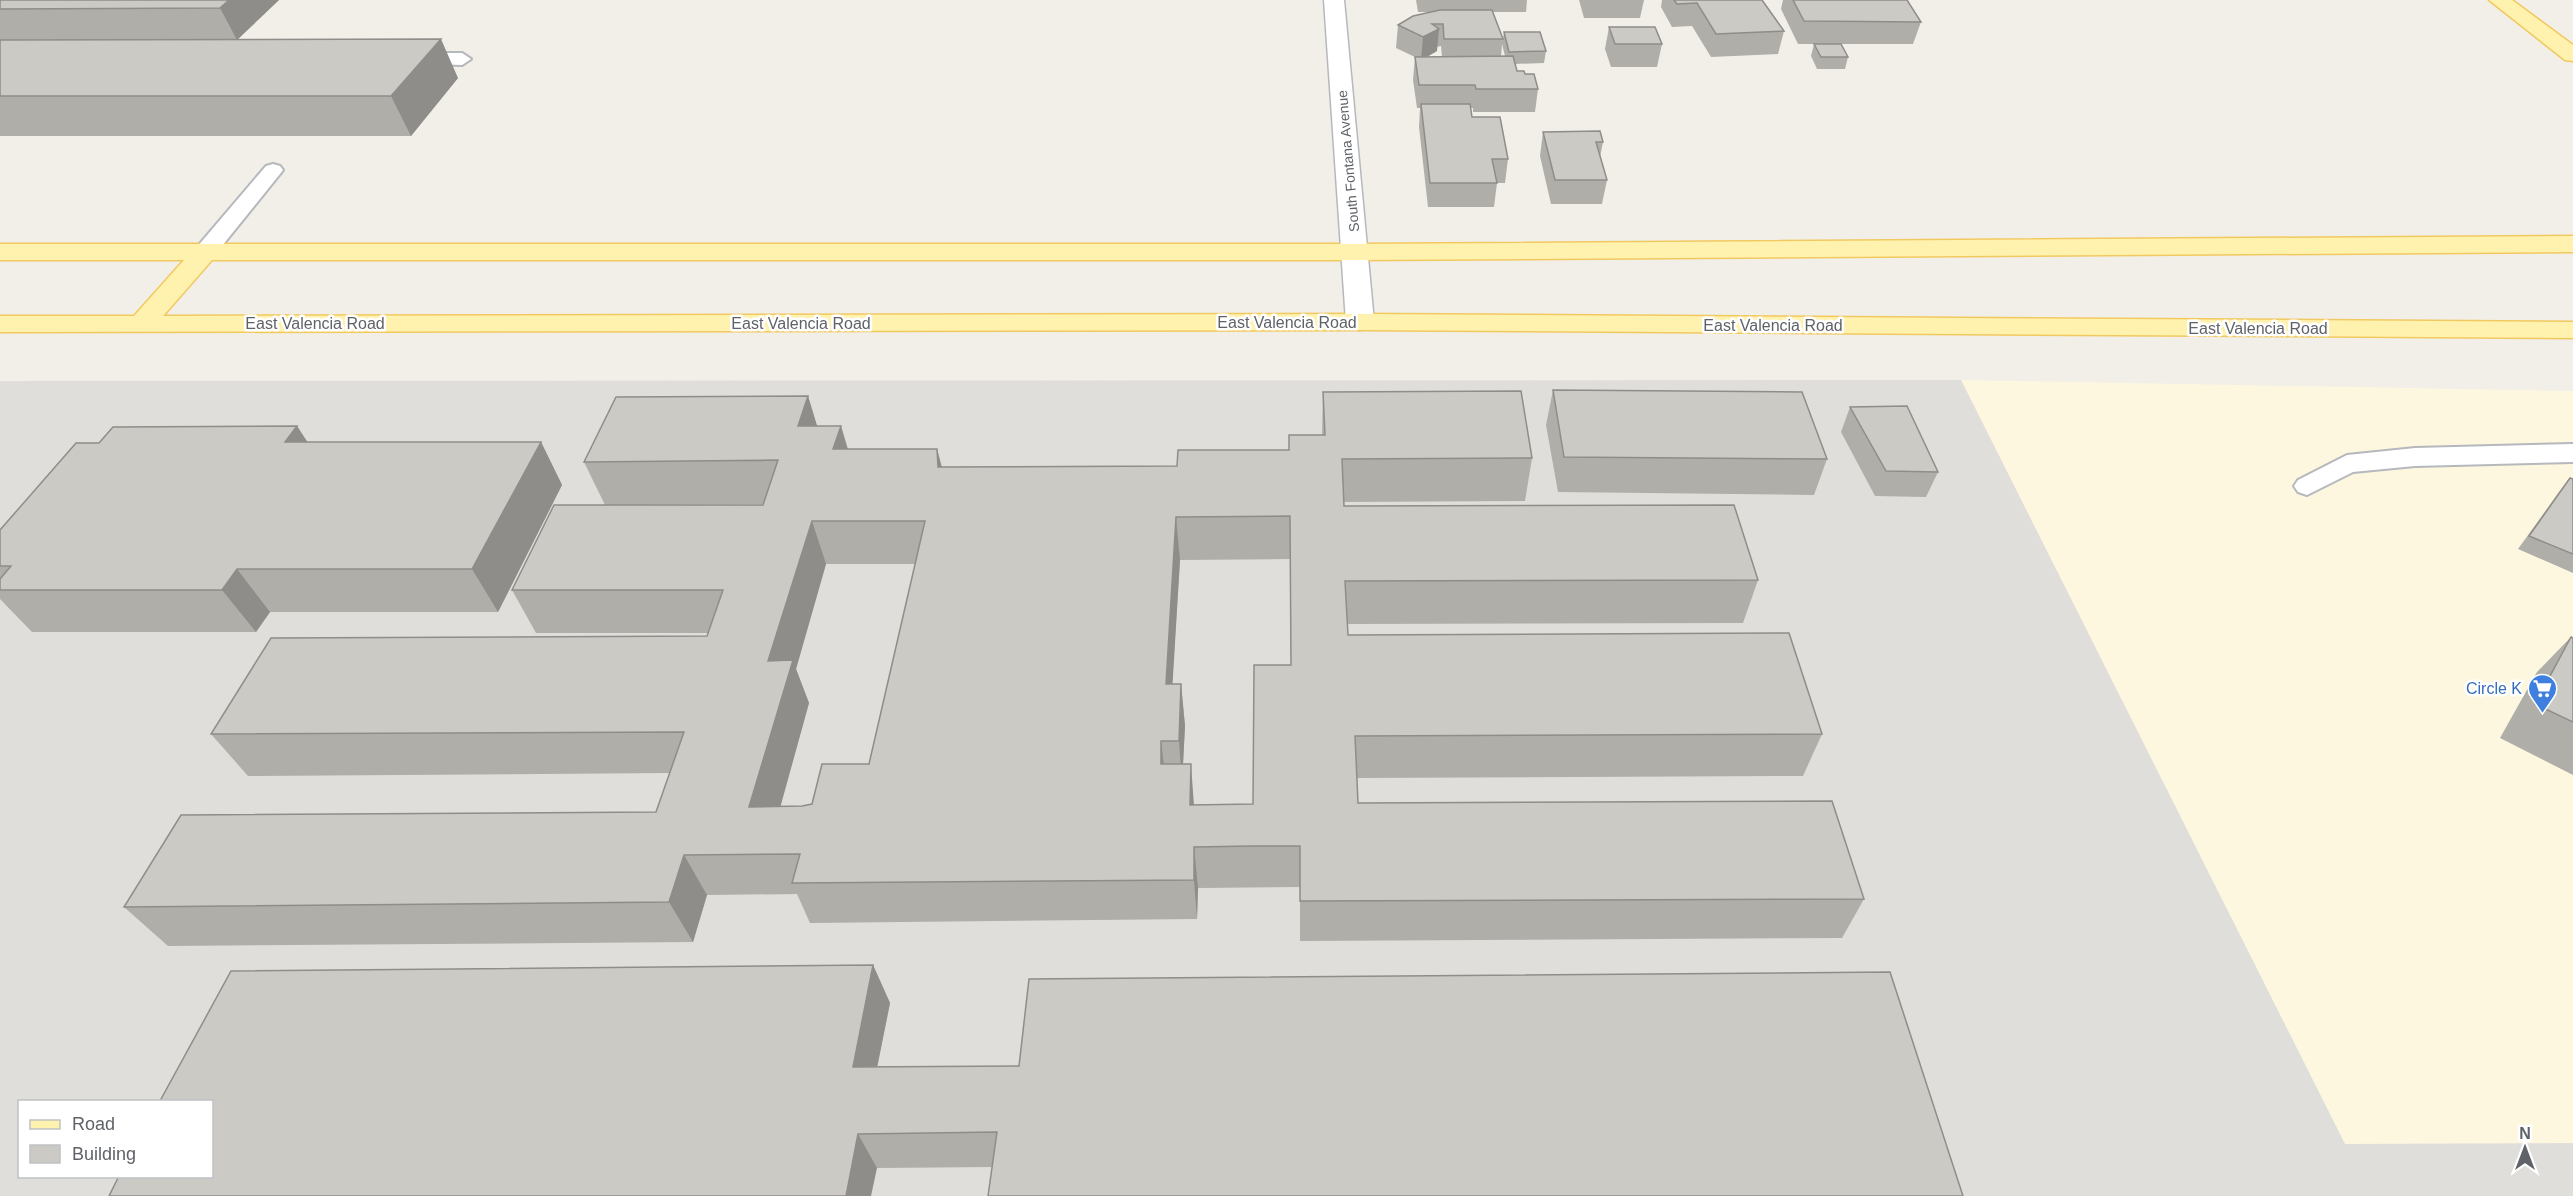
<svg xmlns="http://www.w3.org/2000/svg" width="2573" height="1196" font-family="Helvetica,sans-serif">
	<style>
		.commercial { fill: #fef7e0 }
		.industrial { fill: #e0deda; fill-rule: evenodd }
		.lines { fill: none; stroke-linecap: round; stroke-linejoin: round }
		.service-casing { stroke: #b5b8bc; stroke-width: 4 }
		.minor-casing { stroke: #b5b8bc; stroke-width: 3 }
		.primary-casing { stroke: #f2c960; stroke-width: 3 }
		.service { fill: #fff; fill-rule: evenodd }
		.minor { fill: #fff; fill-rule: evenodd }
		.primary { fill: #fff2af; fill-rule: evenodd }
		.wall { fill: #afaea9; fill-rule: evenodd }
		.shaded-wall { fill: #8f8d8a }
		.building { fill: #cccac5; stroke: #8f8d8a; stroke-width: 1.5; fill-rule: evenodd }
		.labels { text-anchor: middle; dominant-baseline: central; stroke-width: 5; stroke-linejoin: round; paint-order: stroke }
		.far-street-label { font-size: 14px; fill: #5f6368; stroke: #fff }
		.street-label { font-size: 16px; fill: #5f6368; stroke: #fff }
		.shop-label { font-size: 16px; fill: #366cbe; stroke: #fff; text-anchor: end }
	</style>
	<rect width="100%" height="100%" fill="#f1efe8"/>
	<!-- commercial -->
	<path class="commercial" d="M 1961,380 L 2573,391 L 2573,1143 L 2345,1144 Z"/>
	<!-- industrial -->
	<path class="industrial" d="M 1961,380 L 2345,1144 L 2573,1143 L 2573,1196 L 0,1196 L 0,381 ZM 20,1102 L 212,1102 L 212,1176 L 20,1176 Z"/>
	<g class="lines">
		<defs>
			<path id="service" d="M 410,53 L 462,53 L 471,59 L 462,65 L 403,63 L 401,59 Z
				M 273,164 L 280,166 L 283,170 L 280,174 L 213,257 L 197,257 L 194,252 L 197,247 L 266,166 Z
				M 2573,444 L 2573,462 L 2415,466 L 2353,472 L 2307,495 L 2298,492 L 2294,486 L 2298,480 L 2347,455 L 2415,448 Z"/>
			<path id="minor" d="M 1324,0 L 1344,0 L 1374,322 L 1370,328 L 1360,330 L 1350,328 L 1346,322 Z"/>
			<path id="primary" d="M 2489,0 L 2512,0 L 2573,45 L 2573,61 L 2565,60 Z
				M 2573,236 L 2573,252 L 1355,260 L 212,260 L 163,316 L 1360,314 L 2573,322 L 2573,338 L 1360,330 L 0,332 L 0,316 L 134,316 L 184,260 L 0,260 L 0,244 L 1355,244 Z"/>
		</defs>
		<!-- service casing -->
		<use href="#service" class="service-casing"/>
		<!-- minor casing -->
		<use href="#minor" class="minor-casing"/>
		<!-- primary casing -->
		<use href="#primary" class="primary-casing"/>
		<!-- service -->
		<use href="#service" class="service"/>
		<!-- minor -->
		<use href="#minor" class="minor"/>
		<!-- primary -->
		<use href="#primary" class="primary"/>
	</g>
	<!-- wall -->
	<path class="wall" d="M 0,0 L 279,0 L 238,39 L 458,78 L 411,136 L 0,136 Z
		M 1416,0 L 1527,0 L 1526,12 L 1493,12 L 1503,39 L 1504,32 L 1546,51 L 1544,63 L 1515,64 L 1517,71 L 1525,74 L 1538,89 L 1535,112 L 1473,112 L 1473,108 L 1471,108 L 1472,117 L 1508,159 L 1505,183 L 1497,183 L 1494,207 L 1428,207 L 1419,127 L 1420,108 L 1417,108 L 1413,80 L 1415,57 L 1396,48 L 1398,25 L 1433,12 L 1418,12 ZM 1502,44 L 1505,56 L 1501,57 ZM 1441,46 L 1442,57 L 1427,57 L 1437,51 L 1437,47 Z
		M 1574,0 L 1644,0 L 1640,18 L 1584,18 L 1579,0 Z
		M 1662,0 L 1762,0 L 1784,31 L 1778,54 L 1711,57 L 1692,26 L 1672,27 L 1661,7 Z
		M 1783,0 L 1907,0 L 1921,22 L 1913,44 L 1798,44 L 1781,9 Z
		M 1609,27 L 1662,44 L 1657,67 L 1611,67 L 1605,49 Z
		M 1814,44 L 1848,57 L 1845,69 L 1817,69 L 1811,56 Z
		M 1543,132 L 1603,142 L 1600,157 L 1607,180 L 1602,204 L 1551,204 L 1540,156 Z
		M 1553,390 L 1827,459 L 1814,495 L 1558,492 L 1546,425 Z
		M 1323,392 L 1532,458 L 1525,501 L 1344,502 L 1344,506 L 1758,580 L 1743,623 L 1348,624 L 1348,635 L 1822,734 L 1803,776 L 1357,778 L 1358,803 L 1864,899 L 1842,938 L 1300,941 L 1300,887 L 1198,888 L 1197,919 L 810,923 L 797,894 L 707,895 L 693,942 L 168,946 L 124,907 L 656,812 L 670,773 L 248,776 L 211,734 L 707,636 L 708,633 L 536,633 L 512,590 L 763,505 L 763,504 L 605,505 L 584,462 L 808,396 L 817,426 L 841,426 L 848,449 L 937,449 L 942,467 L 1177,466 L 1289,450 L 1322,435 ZM 1290,559 L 1291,665 L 1253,804 L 1194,805 L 1183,764 L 1185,726 L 1181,684 L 1172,684 L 1180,560 ZM 826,564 L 915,564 L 869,764 L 812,804 L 802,806 L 780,807 L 809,703 L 796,669 Z
		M 1850,407 L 1938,472 L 1926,497 L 1875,496 L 1841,432 Z
		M 297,426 L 307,442 L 541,442 L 562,485 L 498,612 L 270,612 L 256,632 L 32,632 L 0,599 L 0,530 L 99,443 Z
		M 2570,478 L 2573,479 L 2573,573 L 2518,549 L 2559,492 Z
		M 2571,637 L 2573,638 L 2573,775 L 2500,738 L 2537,672 Z
		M 873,965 L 890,1003 L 877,1067 L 1019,1066 L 1890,972 L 992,1167 L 877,1168 L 109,1196 Z"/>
	<!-- shaded-wall -->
	<path class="shaded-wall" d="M 229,0 L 279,0 L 237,40 L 220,8 Z
		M 1439,29 L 1437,51 L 1421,60 L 1423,37 Z
		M 441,39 L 458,78 L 411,136 L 391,96 Z
		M 808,396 L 821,439 L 798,426 Z
		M 297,426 L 325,469 L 285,442 Z
		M 841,426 L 853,468 L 833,449 Z
		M 541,442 L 562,485 L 498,612 L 472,569 Z
		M 937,449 L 948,492 L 938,467 Z
		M 1176,517 L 1180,560 L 1170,726 L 1166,684 Z
		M 812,521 L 826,564 L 796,669 L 809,703 L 769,848 L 749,807 L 768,661 Z
		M 237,569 L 270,612 L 256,632 L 222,590 Z
		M 1181,684 L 1185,726 L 1182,783 L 1179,741 Z
		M 1161,741 L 1166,783 L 1161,764 Z
		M 1191,764 L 1194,806 L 1190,805 Z
		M 1194,847 L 1198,888 L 1197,919 L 1194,880 Z
		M 684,855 L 707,895 L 693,942 L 669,902 Z
		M 873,965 L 890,1003 L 870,1103 L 853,1067 Z
		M 858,1134 L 877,1168 L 871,1196 L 846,1196 Z"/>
	<!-- building -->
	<path class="building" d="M 0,0 L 229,0 L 220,8 L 0,9 Z
		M 1674,0 L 1762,0 L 1784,31 L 1716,34 L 1697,3 L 1677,4 Z
		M 1793,0 L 1907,0 L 1921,22 L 1804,21 Z
		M 1440,10 L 1492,10 L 1503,39 L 1444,39 L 1443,24 L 1432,24 L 1439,29 L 1423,37 L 1398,25 L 1413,16 Z
		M 1609,27 L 1655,27 L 1662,44 L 1615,44 Z
		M 1504,32 L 1540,32 L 1546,51 L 1509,52 Z
		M 441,39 L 391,96 L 0,96 L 0,40 Z
		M 1814,44 L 1841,44 L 1848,57 L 1821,57 Z
		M 1513,56 L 1517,71 L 1524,71 L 1525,74 L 1534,74 L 1538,89 L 1476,89 L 1475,85 L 1419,85 L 1415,57 Z
		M 1421,104 L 1470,104 L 1472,117 L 1500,117 L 1508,159 L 1492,159 L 1497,183 L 1430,183 Z
		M 1600,131 L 1603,142 L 1596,142 L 1607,180 L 1555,180 L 1543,132 Z
		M 1553,390 L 1802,392 L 1827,459 L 1564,457 Z
		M 1521,391 L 1532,458 L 1342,459 L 1344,506 L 1734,505 L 1758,580 L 1345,581 L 1348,635 L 1789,633 L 1822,734 L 1355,736 L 1358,803 L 1832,801 L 1864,899 L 1300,901 L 1300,846 L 1252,846 L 1194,847 L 1194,880 L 792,883 L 800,854 L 684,855 L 669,902 L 124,907 L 181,815 L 656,812 L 684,732 L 211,734 L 271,638 L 707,636 L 723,590 L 512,590 L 554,505 L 763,505 L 778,460 L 584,462 L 616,397 L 808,396 L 798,426 L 841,426 L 833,449 L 937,449 L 938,467 L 1177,466 L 1178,450 L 1289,450 L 1289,435 L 1325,435 L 1323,392 ZM 1290,516 L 1291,665 L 1254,665 L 1253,804 L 1190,805 L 1191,764 L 1161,764 L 1161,741 L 1179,741 L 1181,684 L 1166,684 L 1176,517 ZM 812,521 L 925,521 L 869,764 L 822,764 L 812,804 L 802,806 L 749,807 L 793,660 L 768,661 Z
		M 1907,406 L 1938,472 L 1886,471 L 1850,407 Z
		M 297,426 L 285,442 L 541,442 L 472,569 L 237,569 L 222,590 L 0,590 L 0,579 L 11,566 L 0,566 L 0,530 L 76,443 L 99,443 L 113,427 Z
		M 2570,478 L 2573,479 L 2573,554 L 2529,536 Z
		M 2571,637 L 2573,638 L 2573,722 L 2535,704 Z
		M 873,965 L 853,1067 L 1019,1066 L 1029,979 L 1890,972 L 1963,1196 L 988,1196 L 997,1132 L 858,1134 L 846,1196 L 109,1196 L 119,1176 L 212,1176 L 212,1101 L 160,1101 L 231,971 Z"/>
	<!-- icons -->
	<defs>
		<symbol id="supermarket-pin" viewBox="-11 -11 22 30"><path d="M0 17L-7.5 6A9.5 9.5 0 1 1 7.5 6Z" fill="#3f7fe0" stroke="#fff"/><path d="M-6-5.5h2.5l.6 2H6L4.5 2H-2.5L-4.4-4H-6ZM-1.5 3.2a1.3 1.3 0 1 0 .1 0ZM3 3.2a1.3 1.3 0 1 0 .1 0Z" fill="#fff"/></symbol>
	</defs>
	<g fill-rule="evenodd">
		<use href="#supermarket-pin" x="2526" y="672" width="33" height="45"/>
	</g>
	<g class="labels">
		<!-- far-street labels -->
		<g class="far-street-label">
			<text transform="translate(1348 161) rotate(-95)">South Fontana Avenue</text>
		</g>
		<!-- street labels -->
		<g class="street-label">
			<text x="1287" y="322">East Valencia Road</text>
			<text x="315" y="323">East Valencia Road</text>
			<text x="801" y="323">East Valencia Road</text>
			<text x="1773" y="325">East Valencia Road</text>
			<text x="2258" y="328">East Valencia Road</text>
		</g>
		<!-- shop labels -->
		<g class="shop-label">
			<text x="2522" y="688">Circle K</text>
		</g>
	</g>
	<!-- legend -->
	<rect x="18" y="1100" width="195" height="78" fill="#ffffff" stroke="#bfc1c3" stroke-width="1.5"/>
	<rect x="30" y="1120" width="30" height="9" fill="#fff2af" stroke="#bfc1c3" stroke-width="1.5"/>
	<text x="72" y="1130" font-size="18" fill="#5f6368">Road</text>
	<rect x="30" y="1145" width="30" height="18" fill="#cccac5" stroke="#bfc1c3" stroke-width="1.5"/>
	<text x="72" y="1160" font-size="18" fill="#5f6368">Building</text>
	<!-- north arrow -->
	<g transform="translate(2525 1148)" stroke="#ffffff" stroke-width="4.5" paint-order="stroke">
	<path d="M0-4.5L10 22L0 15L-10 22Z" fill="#5f6368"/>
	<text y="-9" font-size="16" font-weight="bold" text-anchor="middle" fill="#5f6368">N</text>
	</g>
</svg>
